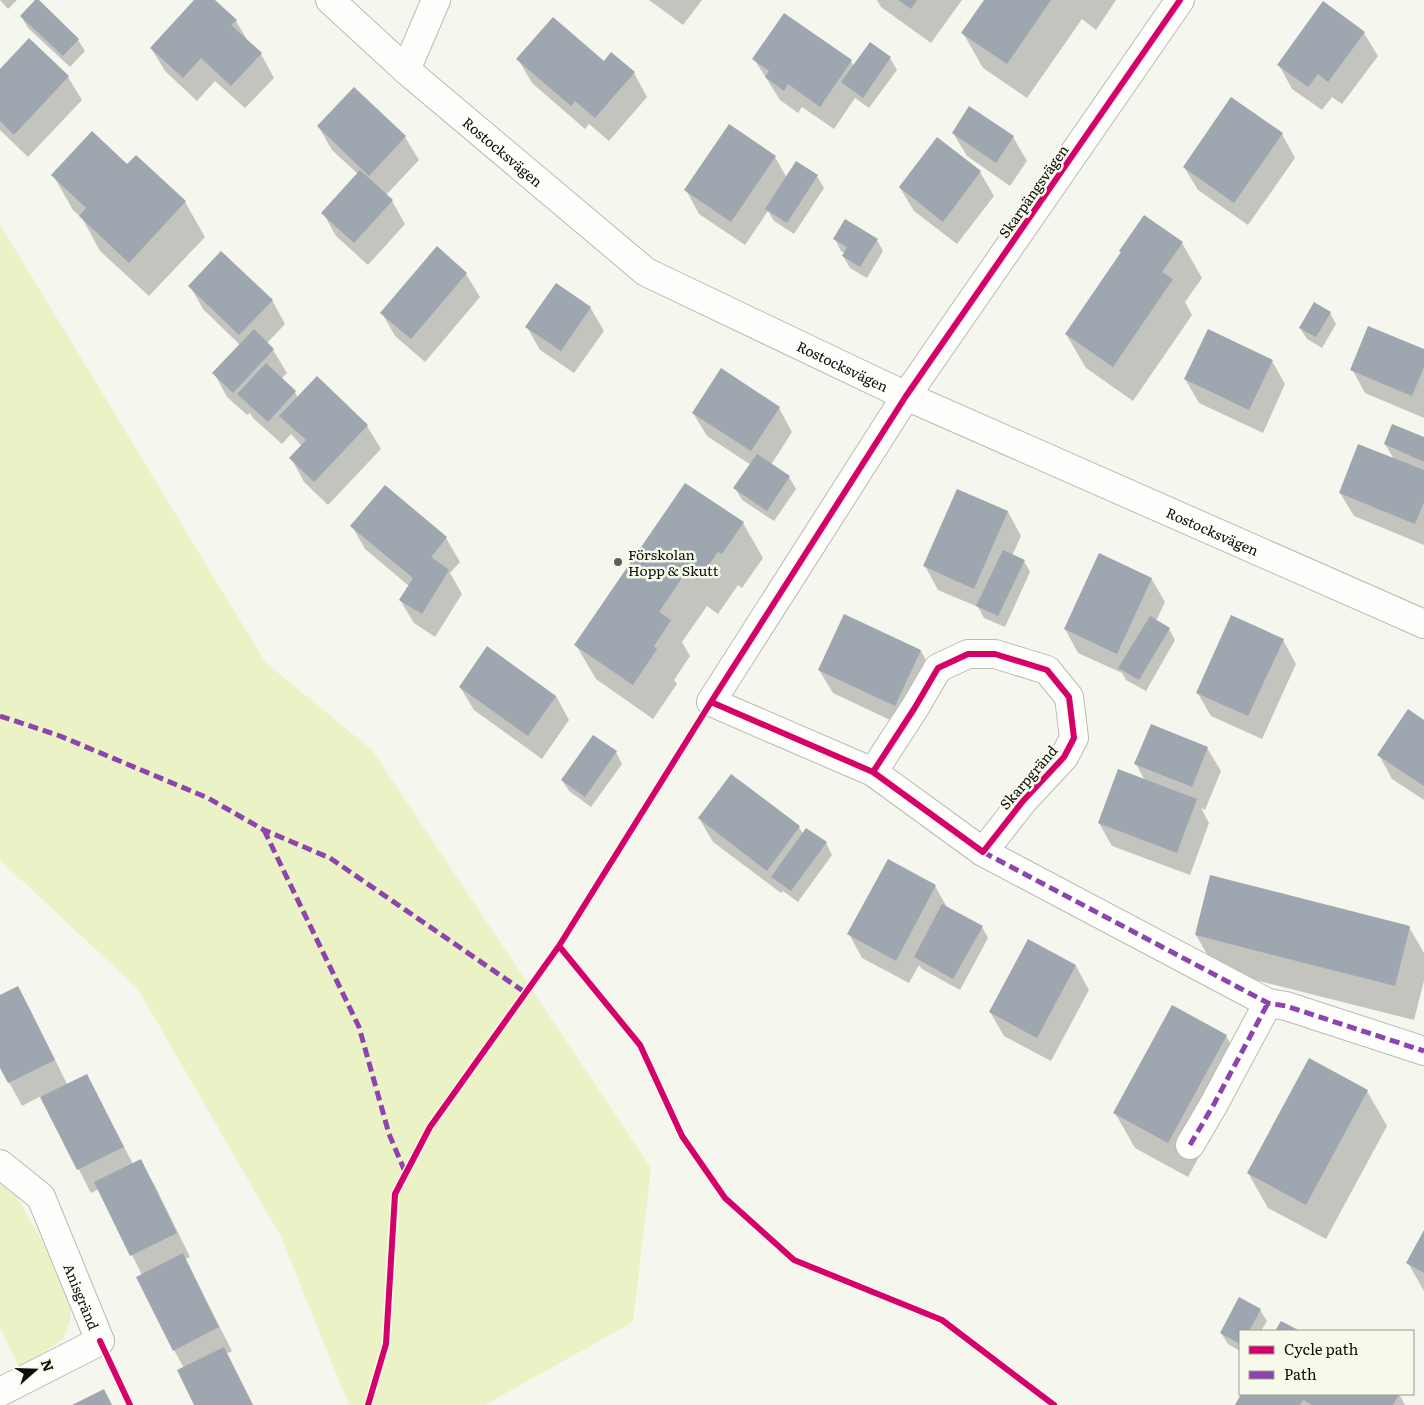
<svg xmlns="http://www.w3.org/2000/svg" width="1424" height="1405" font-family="Literata,serif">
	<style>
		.green { fill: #ebf3c6 }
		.shadow { fill: #0003 }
		.building { fill: #9ea6af }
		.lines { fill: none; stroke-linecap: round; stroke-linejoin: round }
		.street-casing { stroke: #babbb4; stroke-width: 30 }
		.street { stroke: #fefefc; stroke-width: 28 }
		.quiet { stroke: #8e44ad; stroke-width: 5; stroke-dasharray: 10 5; stroke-linecap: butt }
		.cycleway-casing { stroke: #f7faeb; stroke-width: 9 }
		.cycleway { stroke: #d6006c; stroke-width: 6 }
		.poi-dot { fill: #5e5f5a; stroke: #f7faeb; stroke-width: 2 }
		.labels { text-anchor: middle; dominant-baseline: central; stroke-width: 5; stroke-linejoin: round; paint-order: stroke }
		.street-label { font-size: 14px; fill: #0d0e0a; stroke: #f7faeb }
		.poi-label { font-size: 14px; fill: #0d0e0a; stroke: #f7faeb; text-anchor: start }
	</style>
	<rect width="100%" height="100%" fill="#f5f6ee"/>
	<!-- green -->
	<path class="green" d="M 0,224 L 265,662 L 372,750 L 651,1168 L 633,1322 L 485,1405 L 349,1405 L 280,1235 L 138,989 L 0,860 Z
		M 0,1174 L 15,1193 L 44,1245 L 65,1289 L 71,1311 L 70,1322 L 63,1339 L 31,1361 L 19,1367 L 0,1328 Z"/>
	<!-- shadow -->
	<path class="shadow" d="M 0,0 L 17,0 L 8,9 Z
		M 37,0 L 78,40 L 85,51 L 70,67 L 28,28 L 21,16 Z
		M 195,0 L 213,0 L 236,21 L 249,43 L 261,54 L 274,78 L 245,108 L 215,81 L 197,101 L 165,71 L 151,48 Z
		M 649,0 L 702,0 L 683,25 Z
		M 877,0 L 962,0 L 931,43 L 881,7 Z
		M 986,0 L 1116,0 L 1096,30 L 1082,19 L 1027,98 L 983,68 L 963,33 Z
		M 1364,33 L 1378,56 L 1342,104 L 1332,97 L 1322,110 L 1292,89 L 1279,65 Z
		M 870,44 L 890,58 L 897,70 L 869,108 L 855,98 L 834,129 L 802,107 L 798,113 L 780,100 L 754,59 L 851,61 L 854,67 Z
		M 518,59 L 604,63 L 634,73 L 647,97 L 609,141 L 589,124 L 585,129 L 532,83 Z
		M 0,70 L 68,77 L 82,100 L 28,157 L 0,130 Z
		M 969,108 L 1013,137 L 1027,161 L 1010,186 L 967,156 L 953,133 Z
		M 318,126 L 405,137 L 419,160 L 386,195 L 392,201 L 405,224 L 368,265 L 336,236 L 323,213 L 358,174 L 332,150 Z
		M 1282,134 L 1295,158 L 1248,225 L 1198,190 L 1184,167 Z
		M 937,139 L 980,172 L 994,196 L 957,244 L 914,211 L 900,188 Z
		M 136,156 L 185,202 L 205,237 L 149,296 L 100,251 L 82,218 L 73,210 L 53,175 L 127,165 Z
		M 775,157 L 787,178 L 817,176 L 824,188 L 794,234 L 774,221 L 768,211 L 745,245 L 699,214 L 686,190 Z
		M 835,239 L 877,240 L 883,251 L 867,278 L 850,268 L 843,256 L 845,253 L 841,251 Z
		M 1182,243 L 1202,278 L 1185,302 L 1192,315 L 1133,401 L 1086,368 L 1066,334 L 1121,253 L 1120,251 Z
		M 466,274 L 480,297 L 425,362 L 395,336 L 382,313 Z
		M 190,286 L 272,300 L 285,324 L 267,343 L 273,350 L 287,373 L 281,379 L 295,392 L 298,398 L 317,378 L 367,426 L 381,449 L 328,505 L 304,482 L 291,458 L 302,446 L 291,434 L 282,444 L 253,418 L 250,413 L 247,415 L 227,397 L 214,373 L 240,345 L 203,309 Z
		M 590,307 L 604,331 L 574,373 L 540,350 L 527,327 Z
		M 1330,313 L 1336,324 L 1322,348 L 1307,339 L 1300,328 Z
		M 1424,351 L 1424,418 L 1365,393 L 1352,369 Z
		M 1272,361 L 1285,384 L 1263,433 L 1199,403 L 1185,379 Z
		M 779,408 L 792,432 L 771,465 L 789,477 L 796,489 L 774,521 L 742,500 L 735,488 L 751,465 L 707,436 L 693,413 Z
		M 1424,439 L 1424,545 L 1354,516 L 1340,493 L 1394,459 L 1385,444 Z
		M 958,490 L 1008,512 L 1021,536 L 1012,556 L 1024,561 L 1030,572 L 1005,627 L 984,618 L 978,607 L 938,590 L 925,566 Z
		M 743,523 L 763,558 L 742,588 L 738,585 L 718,614 L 707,606 L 682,642 L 690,656 L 674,680 L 677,684 L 653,719 L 596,679 L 576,645 Z
		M 352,526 L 446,538 L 460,562 L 450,573 L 462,594 L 435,637 L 414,623 L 400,600 L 409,586 L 365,549 Z
		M 1151,578 L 1165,602 L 1156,621 L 1169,629 L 1175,640 L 1146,691 L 1126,680 L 1122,673 L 1078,653 L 1065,629 Z
		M 845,616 L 921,651 L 934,675 L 909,729 L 833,693 L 819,670 Z
		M 1283,640 L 1296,664 L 1262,739 L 1211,716 L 1197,692 Z
		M 460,687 L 556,696 L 569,720 L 542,759 L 474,710 Z
		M 1424,721 L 1424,800 L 1392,779 L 1379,755 Z
		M 1207,748 L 1221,771 L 1205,810 L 1201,808 L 1209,823 L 1190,875 L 1112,846 L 1099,823 L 1145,781 L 1136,764 Z
		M 616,752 L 622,764 L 591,807 L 569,791 L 562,780 Z
		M 699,818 L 799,827 L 803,834 L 826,843 L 832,855 L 798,902 L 783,891 L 781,893 L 713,842 Z
		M 935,886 L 948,909 L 982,927 L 988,938 L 960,990 L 922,969 L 919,965 L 909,983 L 862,958 L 849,934 Z
		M 1409,927 L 1424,953 L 1424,981 L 1414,1020 L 1216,970 L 1196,935 Z
		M 1029,941 L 1076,966 L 1089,990 L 1051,1061 L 1004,1036 L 990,1012 Z
		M 18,987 L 31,1011 L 67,1084 L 86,1075 L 133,1164 L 140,1161 L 154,1184 L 190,1257 L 185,1259 L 232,1351 L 226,1354 L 253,1405 L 196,1405 L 184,1368 L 174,1350 L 142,1275 L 99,1189 L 91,1193 L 41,1096 L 22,1106 L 9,1082 L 0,1065 L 0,996 Z
		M 1226,1036 L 1246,1070 L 1188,1177 L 1135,1148 L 1115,1113 Z
		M 1367,1091 L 1387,1126 L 1326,1239 L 1268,1208 L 1248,1173 Z
		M 1424,1233 L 1424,1291 L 1408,1263 Z
		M 1260,1310 L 1267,1321 L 1261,1331 L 1240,1331 L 1240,1351 L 1228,1344 L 1221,1333 Z
		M 1243,1394 L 1399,1394 L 1405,1405 L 1237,1405 Z"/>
	<!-- building -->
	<path class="building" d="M 35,0 L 39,0 L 79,39 L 63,56 L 20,16 Z
		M 194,0 L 215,0 L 237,20 L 231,25 L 262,53 L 231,86 L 201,58 L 183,78 L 150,48 Z
		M 898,0 L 917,0 L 911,9 Z
		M 984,0 L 1051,0 L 1007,64 L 961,33 Z
		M 1323,1 L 1365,32 L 1328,82 L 1318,74 L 1308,87 L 1277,65 Z
		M 784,13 L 852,60 L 820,107 L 788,84 L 784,91 L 765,77 L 769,71 L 752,59 Z
		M 553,17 L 604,61 L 611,52 L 635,72 L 595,118 L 575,101 L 571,106 L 516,59 Z
		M 29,38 L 69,76 L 14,135 L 0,121 L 0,69 Z
		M 870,42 L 891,57 L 863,98 L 841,82 Z
		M 354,87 L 406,136 L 369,176 L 317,126 Z
		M 1231,97 L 1283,133 L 1234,203 L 1183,167 Z
		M 969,106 L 1014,136 L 996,163 L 952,133 Z
		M 729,124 L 776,156 L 731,222 L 684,190 Z
		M 92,131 L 127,164 L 136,155 L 186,201 L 129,263 L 79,216 L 86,208 L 51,175 Z
		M 937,137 L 981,171 L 943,222 L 899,187 Z
		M 796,161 L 818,175 L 787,223 L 765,209 Z
		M 360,170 L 393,200 L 354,243 L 321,213 Z
		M 1144,215 L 1183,242 L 1162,272 L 1173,279 L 1113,367 L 1065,334 L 1121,252 L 1119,251 Z
		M 845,219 L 878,239 L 860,267 L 842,256 L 847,247 L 833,239 Z
		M 437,246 L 467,273 L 411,339 L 380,313 Z
		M 221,251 L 273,300 L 239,335 L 188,286 Z
		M 556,283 L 591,307 L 561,351 L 525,327 Z
		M 1314,302 L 1331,312 L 1316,337 L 1299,328 Z
		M 1368,326 L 1424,349 L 1424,367 L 1412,396 L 1350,370 Z
		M 254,329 L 274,349 L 233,393 L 212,373 Z
		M 1208,329 L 1273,360 L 1249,410 L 1184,379 Z
		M 266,363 L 296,391 L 268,422 L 237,394 Z
		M 721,368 L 780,407 L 751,451 L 692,413 Z
		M 317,376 L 368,425 L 314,482 L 289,458 L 306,440 L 279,416 Z
		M 1392,424 L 1424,437 L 1424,462 L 1384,444 Z
		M 1358,444 L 1424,470 L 1424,502 L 1415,524 L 1339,493 Z
		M 757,454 L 790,476 L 767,511 L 733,488 Z
		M 685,483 L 744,522 L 722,554 L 718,552 L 698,580 L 686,572 L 659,612 L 671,620 L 654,646 L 657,649 L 633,685 L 574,645 Z
		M 385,485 L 447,537 L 431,557 L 449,570 L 422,614 L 399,600 L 413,578 L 350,526 Z
		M 957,489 L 1008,511 L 974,589 L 923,566 Z
		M 1003,550 L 1025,560 L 998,616 L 976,606 Z
		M 1099,553 L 1152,578 L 1117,654 L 1064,629 Z
		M 844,614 L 921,650 L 895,706 L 818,670 Z
		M 1231,615 L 1284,639 L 1248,716 L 1196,693 Z
		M 1150,616 L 1170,628 L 1139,680 L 1118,668 Z
		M 487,646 L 556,696 L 528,736 L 459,687 Z
		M 1408,709 L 1424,720 L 1424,786 L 1377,755 Z
		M 1151,724 L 1208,747 L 1192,787 L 1134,764 Z
		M 593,735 L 617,751 L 585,797 L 561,780 Z
		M 1118,769 L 1197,799 L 1177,853 L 1098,823 Z
		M 731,774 L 800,826 L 767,871 L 698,818 Z
		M 806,828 L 827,842 L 791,891 L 771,877 Z
		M 888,859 L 936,885 L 896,961 L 847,934 Z
		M 1210,875 L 1410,926 L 1395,986 L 1195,935 Z
		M 942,904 L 983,926 L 953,979 L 914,957 Z
		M 1028,939 L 1076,965 L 1037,1038 L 989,1012 Z
		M 18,986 L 55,1060 L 8,1083 L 0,1068 L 0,995 Z
		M 1172,1005 L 1227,1035 L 1168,1143 L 1113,1113 Z
		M 1309,1058 L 1368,1090 L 1306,1205 L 1247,1173 Z
		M 87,1074 L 124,1147 L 77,1170 L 40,1097 Z
		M 141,1159 L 177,1233 L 130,1256 L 94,1182 Z
		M 1424,1230 L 1424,1273 L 1406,1263 Z
		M 183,1253 L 219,1327 L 173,1351 L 136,1277 Z
		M 1239,1297 L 1261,1309 L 1249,1331 L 1240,1331 L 1240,1344 L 1220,1333 Z
		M 1281,1321 L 1300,1331 L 1275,1331 Z
		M 224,1347 L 253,1405 L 194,1405 L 177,1370 Z
		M 104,1389 L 112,1405 L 72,1405 Z
		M 1241,1394 L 1399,1394 L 1393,1405 L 1312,1405 L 1303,1400 L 1300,1405 L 1235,1405 Z"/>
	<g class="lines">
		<defs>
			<g id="street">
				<path id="s1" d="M 330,0 L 406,70 L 646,272 L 906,396 L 1424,624"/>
				<path d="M 406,70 L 436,0"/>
				<path d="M 873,772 L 914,709 L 938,668 L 968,654 L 995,654 L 1047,670 L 1069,697 L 1074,738 L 1064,757 L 1023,801 L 983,852 L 873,772 L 711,702 L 906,396 L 1180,0"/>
				<path d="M 983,852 L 1268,1003 L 1286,1006 L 1424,1051"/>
				<path d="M 1190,1145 L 1214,1104 L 1268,1003"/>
				<path id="s2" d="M 0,1164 L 41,1197 L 100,1341 L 0,1392"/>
			</g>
		</defs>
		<!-- street casing -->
		<use href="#street" class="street-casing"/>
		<!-- street -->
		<use href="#street" class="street"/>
		<!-- quiet -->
		<path class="quiet" d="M 0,716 L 60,736 L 208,798 L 264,830 L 330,858 L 526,993
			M 264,830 L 359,1027 L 389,1134 L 406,1174
			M 983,852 L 1268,1003 L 1286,1006 L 1424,1051
			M 1190,1145 L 1214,1104 L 1268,1003"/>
		<defs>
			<path id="cycleway" d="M 873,772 L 914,709 L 938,668 L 968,654 L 995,654 L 1047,670 L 1069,697 L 1074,738 L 1064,757 L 1023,801 L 983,852 L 873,772 L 711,702 L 906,396 L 1180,0
				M 559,946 L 711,702
				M 100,1341 L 130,1405
				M 368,1405 L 386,1344 L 395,1194 L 430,1127 L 559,946 L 640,1045 L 682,1136 L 725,1198 L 794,1260 L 942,1320 L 1054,1405"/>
		</defs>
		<!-- cycleway casing -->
		<use href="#cycleway" class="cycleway-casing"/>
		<!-- cycleway -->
		<use href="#cycleway" class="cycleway"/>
	</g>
	<!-- markers -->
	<circle class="poi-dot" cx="618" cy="562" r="5"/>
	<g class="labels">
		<!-- street labels -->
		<g class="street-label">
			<text stroke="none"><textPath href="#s1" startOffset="230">Rostocksvägen</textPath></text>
			<text transform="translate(1033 191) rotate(-55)">Skarpängsvägen</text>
			<text stroke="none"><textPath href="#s1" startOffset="635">Rostocksvägen</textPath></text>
			<text stroke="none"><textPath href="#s1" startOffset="1040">Rostocksvägen</textPath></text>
			<text transform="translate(1028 777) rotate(-49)">Skarpgränd</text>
			<text stroke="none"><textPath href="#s2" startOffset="160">Anisgränd</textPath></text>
		</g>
		<!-- poi labels -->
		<g class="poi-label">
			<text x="628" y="554">Förskolan<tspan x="628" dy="16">Hopp &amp; Skutt</tspan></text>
		</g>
	</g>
	<!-- legend -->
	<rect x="1239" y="1330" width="175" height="65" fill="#f7faeb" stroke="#999c91"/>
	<rect x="1249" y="1346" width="25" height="8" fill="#d6006c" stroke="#999c91"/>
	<text x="1284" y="1355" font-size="15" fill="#0d0e0a">Cycle path</text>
	<rect x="1249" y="1371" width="25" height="8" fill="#8e44ad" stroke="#999c91"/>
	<text x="1284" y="1380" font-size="15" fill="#0d0e0a">Path</text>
	<!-- north arrow -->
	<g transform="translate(35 1370) rotate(70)" stroke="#f7faeb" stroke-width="4" paint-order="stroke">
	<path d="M0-4L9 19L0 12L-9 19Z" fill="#0d0e0a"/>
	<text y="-8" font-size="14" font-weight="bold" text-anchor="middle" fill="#0d0e0a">N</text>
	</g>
</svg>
